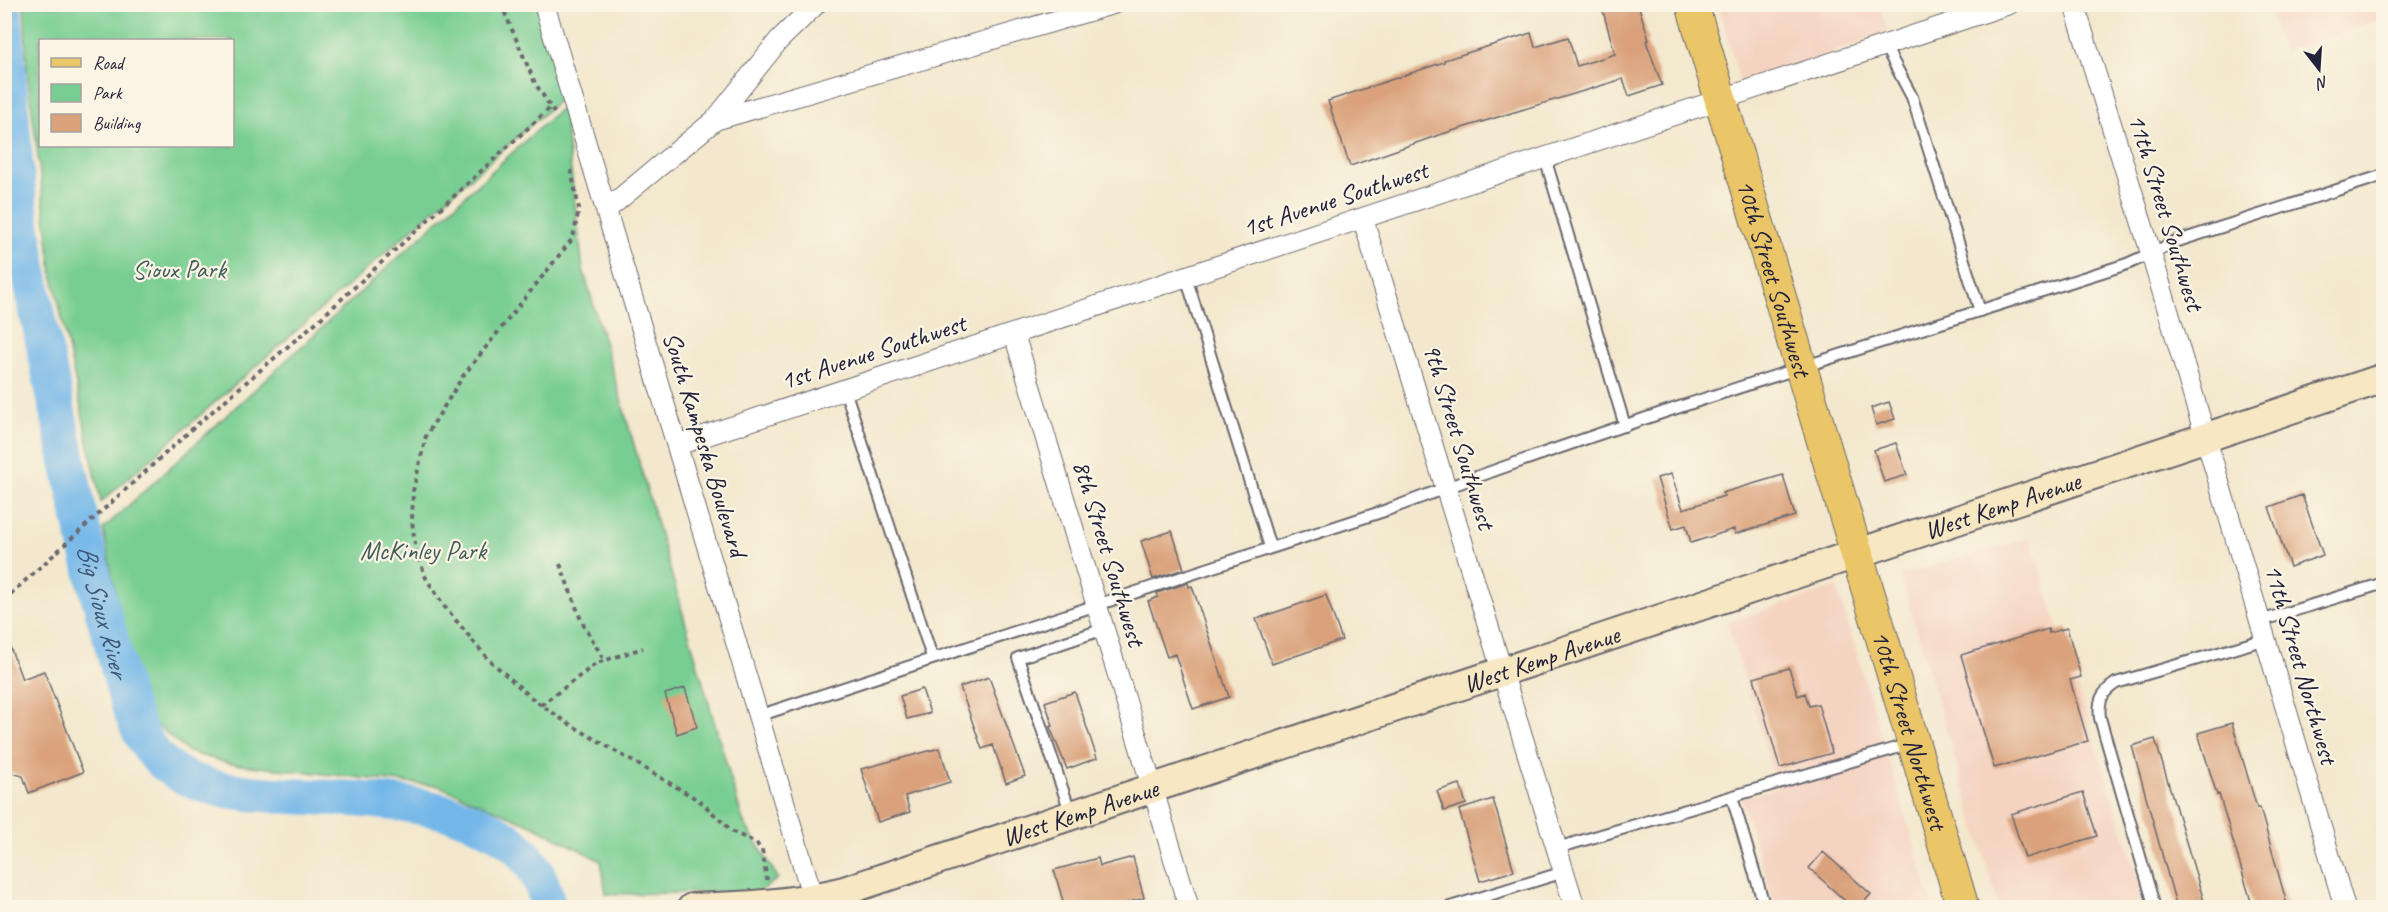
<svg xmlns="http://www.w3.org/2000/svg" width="2388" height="912" font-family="Caveat,sans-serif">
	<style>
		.built { fill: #f4d3c1 }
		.green { fill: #78ce92; stroke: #4d7866; stroke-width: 1.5; fill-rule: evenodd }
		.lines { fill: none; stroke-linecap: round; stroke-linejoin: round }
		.river { stroke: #73b7e9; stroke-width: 36 }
		.building { fill: #daa27b }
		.lane-casing { stroke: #6b676e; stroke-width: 14 }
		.street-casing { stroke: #6b676e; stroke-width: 22 }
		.secondary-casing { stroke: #6b676e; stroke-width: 32 }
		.primary-casing { stroke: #6b676e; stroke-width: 34 }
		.path { stroke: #6b676e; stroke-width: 4; stroke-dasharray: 4.5 4.5; stroke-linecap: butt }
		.lane { stroke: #fff; stroke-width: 10 }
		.street { stroke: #fff; stroke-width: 20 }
		.secondary { stroke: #f7e8c3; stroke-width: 28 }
		.primary { stroke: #eac669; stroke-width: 32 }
		.labels { text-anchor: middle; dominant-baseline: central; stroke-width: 4.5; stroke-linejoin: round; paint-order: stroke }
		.street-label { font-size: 26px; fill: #22223b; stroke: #fcf5e5 }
		.park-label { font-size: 26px; fill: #405e59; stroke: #fcf5e5 }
		.water-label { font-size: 27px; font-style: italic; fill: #3e5678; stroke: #fcf5e5 }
	</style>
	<rect width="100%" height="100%" fill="#fcf5e5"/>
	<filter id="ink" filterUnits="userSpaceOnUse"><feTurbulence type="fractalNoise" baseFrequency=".0167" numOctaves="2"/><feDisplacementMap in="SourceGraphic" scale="12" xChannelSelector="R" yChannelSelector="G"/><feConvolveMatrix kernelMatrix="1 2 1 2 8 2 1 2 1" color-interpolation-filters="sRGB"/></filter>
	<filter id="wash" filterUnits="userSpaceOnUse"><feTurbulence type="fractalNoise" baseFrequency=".008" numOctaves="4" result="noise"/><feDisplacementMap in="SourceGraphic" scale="24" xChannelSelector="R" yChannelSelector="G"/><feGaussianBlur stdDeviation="1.35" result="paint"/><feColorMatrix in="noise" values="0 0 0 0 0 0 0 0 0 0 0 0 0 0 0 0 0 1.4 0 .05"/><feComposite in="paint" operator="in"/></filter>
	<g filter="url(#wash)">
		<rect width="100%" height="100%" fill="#f3e8cd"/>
		<!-- built -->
		<path class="built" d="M 1718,5 L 1879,5 L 1888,32 L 1741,86 Z
			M 2268,5 L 2383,5 L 2383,18 L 2283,53 Z
			M 2030,538 L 2147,907 L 1999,907 L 1900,575 Z
			M 1837,587 L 1933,907 L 1775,907 L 1741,798 L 1778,788 L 1727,622 Z"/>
		<!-- green -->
		<path class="green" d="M 24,5 L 538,5 L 565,95 L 101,502 L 52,272 L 27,69 ZM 40,40 L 232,40 L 232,146 L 40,146 Z
			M 563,106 L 583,269 L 743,821 L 778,878 L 759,892 L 606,894 L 601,861 L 536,827 L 439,786 L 231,764 L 188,752 L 152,721 L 136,696 L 103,529 Z"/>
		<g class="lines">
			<!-- river -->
			<path class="river" id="s1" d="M 4,14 C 9,79 12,144 20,208 C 30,286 48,364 64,442 C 78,507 91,573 110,637 C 121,676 129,725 156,756 C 186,789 233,792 274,795 C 349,800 484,795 531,863 C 540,876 545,892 549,908"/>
		</g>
		<g id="blocks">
			<!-- building -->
			<path class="building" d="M 1601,4 L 1638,4 L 1649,40 L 1646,41 L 1662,85 L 1629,96 L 1623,79 L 1439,135 L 1350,166 L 1328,101 L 1444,62 L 1444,60 L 1531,33 L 1535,47 L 1568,37 L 1577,66 L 1615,54 Z
				M 1889,402 L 1895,419 L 1876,425 L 1871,408 Z
				M 1896,443 L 1907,475 L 1884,482 L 1874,450 Z
				M 1671,474 L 1683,509 L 1724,496 L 1722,493 L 1783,475 L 1795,516 L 1735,534 L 1734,529 L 1691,543 L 1686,525 L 1673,529 L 1657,478 Z
				M 2302,495 L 2323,555 L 2290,567 L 2269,507 Z
				M 1172,531 L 1184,569 L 1153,579 L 1141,541 Z
				M 1188,583 L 1189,587 L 1192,586 L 1229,697 L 1193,709 L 1175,654 L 1167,657 L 1148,601 L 1158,597 L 1157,593 Z
				M 1326,595 L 1342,640 L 1272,664 L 1256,619 Z
				M 2067,628 L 2081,677 L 2070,680 L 2088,741 L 1994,768 L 1961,655 L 2048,629 L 2049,633 Z
				M 6,636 L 22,679 L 44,671 L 83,772 L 29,793 L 23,776 L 4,771 Z
				M 1789,668 L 1798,696 L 1805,693 L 1809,706 L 1818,704 L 1832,753 L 1780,768 L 1754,678 Z
				M 989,677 L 1025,776 L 1006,783 L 993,745 L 982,749 L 960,687 Z
				M 685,688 L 697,727 L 677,734 L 665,694 Z
				M 922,689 L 930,713 L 907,719 L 900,696 Z
				M 1075,692 L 1097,758 L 1067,769 L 1050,727 L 1053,726 L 1045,702 Z
				M 2232,723 L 2257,808 L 2260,808 L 2288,908 L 2253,908 L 2219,794 L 2217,795 L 2198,733 Z
				M 2155,739 L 2181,825 L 2206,908 L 2177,908 L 2132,746 Z
				M 940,748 L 950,782 L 905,796 L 910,812 L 878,822 L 861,769 Z
				M 1460,784 L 1466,804 L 1444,811 L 1437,791 Z
				M 2083,792 L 2097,836 L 2025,858 L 2011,814 Z
				M 1493,799 L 1514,871 L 1480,881 L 1459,810 Z
				M 1823,852 L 1871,894 L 1859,908 L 1853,908 L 1809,868 Z
				M 1133,857 L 1144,898 L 1109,908 L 1065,908 L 1054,870 L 1098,858 L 1100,866 Z"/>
		</g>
	</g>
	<g filter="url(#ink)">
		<use href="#blocks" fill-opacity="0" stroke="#6b676e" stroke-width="1.5"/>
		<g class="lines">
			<defs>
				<path id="lane" d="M 1885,46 L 1912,97 L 1980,311
					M 1545,158 L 1625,426
					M 1186,277 L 1270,547
					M 845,390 L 932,657
					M 2260,621 L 2384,583
					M 758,716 L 1387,510 C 1630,418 1880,343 2127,264 L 2178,241 L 2384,175
					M 1732,797 L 1765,908
					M 1071,814 L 1018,658 L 1104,629
					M 1557,848 L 1910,744
					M 1447,908 L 1564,872
					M 2155,908 L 2100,718 C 2098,701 2101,693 2116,683 L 2266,639"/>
				<path id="street" d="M 544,4 L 816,908
					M 2074,4 L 2151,253 L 2345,908
					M 715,120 L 1113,4
					M 606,210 L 715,120 L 779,40 L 816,4
					M 1363,219 L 1575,908
					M 1014,334 L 1189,908
					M 677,445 L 2009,4"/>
				<g id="secondary">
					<path id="s2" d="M 692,908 C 744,906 794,904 844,891 L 2384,378"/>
				</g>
				<g id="primary">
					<path id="s3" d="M 1692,4 L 1963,908"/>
				</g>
			</defs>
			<!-- lane casing -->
			<use href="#lane" class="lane-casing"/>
			<!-- street casing -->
			<use href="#street" class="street-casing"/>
			<!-- secondary casing -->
			<use href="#secondary" class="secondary-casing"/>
			<!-- primary casing -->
			<use href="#primary" class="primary-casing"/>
			<!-- path -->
			<path class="path" d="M 501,4 L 535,83 L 555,114
				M 571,170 L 579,209 L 573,238 L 463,376 L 426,436 L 413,491 L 412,521 L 416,551 L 426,578 L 444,606 L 488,659 L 533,699 L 566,722 L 700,801 L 733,832 L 756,843 L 762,850 L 767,880
				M 560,564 L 581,620 L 604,660
				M 4,600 L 201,421 L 321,318 L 552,106
				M 541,705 L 597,663 L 643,648"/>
			<!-- lane -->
			<use href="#lane" class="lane"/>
			<!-- street -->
			<use href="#street" class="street"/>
			<!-- secondary -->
			<use href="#secondary" class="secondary"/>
			<!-- primary -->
			<use href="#primary" class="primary"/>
		</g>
	</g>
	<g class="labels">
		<!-- street labels -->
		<g class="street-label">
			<text transform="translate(1335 199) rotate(-18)">1st Avenue Southwest</text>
			<text transform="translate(2166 212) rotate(73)">11th Street Southwest</text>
			<text stroke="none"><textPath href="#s3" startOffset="286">10th Street Southwest</textPath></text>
			<text transform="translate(873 352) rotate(-18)">1st Avenue Southwest</text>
			<text transform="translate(1459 436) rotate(73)">9th Street Southwest</text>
			<text transform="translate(705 444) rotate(73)">South Kampeska Boulevard</text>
			<text stroke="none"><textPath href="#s2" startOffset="1374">West Kemp Avenue</textPath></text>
			<text transform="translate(1109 553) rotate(73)">8th Street Southwest</text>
			<text stroke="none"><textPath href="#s2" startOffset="888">West Kemp Avenue</textPath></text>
			<text transform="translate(2301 664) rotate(74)">11th Street Northwest</text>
			<text stroke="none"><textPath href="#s3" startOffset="758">10th Street Northwest</textPath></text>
			<text stroke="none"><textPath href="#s2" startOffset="402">West Kemp Avenue</textPath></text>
		</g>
		<!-- park labels -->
		<g class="park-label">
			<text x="179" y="269">Sioux Park</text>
			<text x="423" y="550">McKinley Park</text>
		</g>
		<!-- water labels -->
		<g class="water-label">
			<text stroke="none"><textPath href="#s1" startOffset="606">Big Sioux River</textPath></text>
		</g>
	</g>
	<!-- margin -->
	<rect width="2388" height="912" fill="none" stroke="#fcf5e5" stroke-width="24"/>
	<!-- legend -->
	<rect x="39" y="39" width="195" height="108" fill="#fcf5e5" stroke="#a5a1a1" stroke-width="1.5"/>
	<rect x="51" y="58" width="30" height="9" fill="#eac669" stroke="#a5a1a1" stroke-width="1.5"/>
	<text x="93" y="69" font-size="18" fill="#22223b">Road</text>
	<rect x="51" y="84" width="30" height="18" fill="#78ce92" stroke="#a5a1a1" stroke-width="1.5"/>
	<text x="93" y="99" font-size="18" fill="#22223b">Park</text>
	<rect x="51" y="114" width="30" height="18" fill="#daa27b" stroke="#a5a1a1" stroke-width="1.5"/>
	<text x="93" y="129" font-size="18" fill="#22223b">Building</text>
	<!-- north arrow -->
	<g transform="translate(2319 69) rotate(163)" stroke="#fcf5e5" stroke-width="4.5" paint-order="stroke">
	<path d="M0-4.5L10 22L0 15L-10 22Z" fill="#22223b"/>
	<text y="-9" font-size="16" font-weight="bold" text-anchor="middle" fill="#22223b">N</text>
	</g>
</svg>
